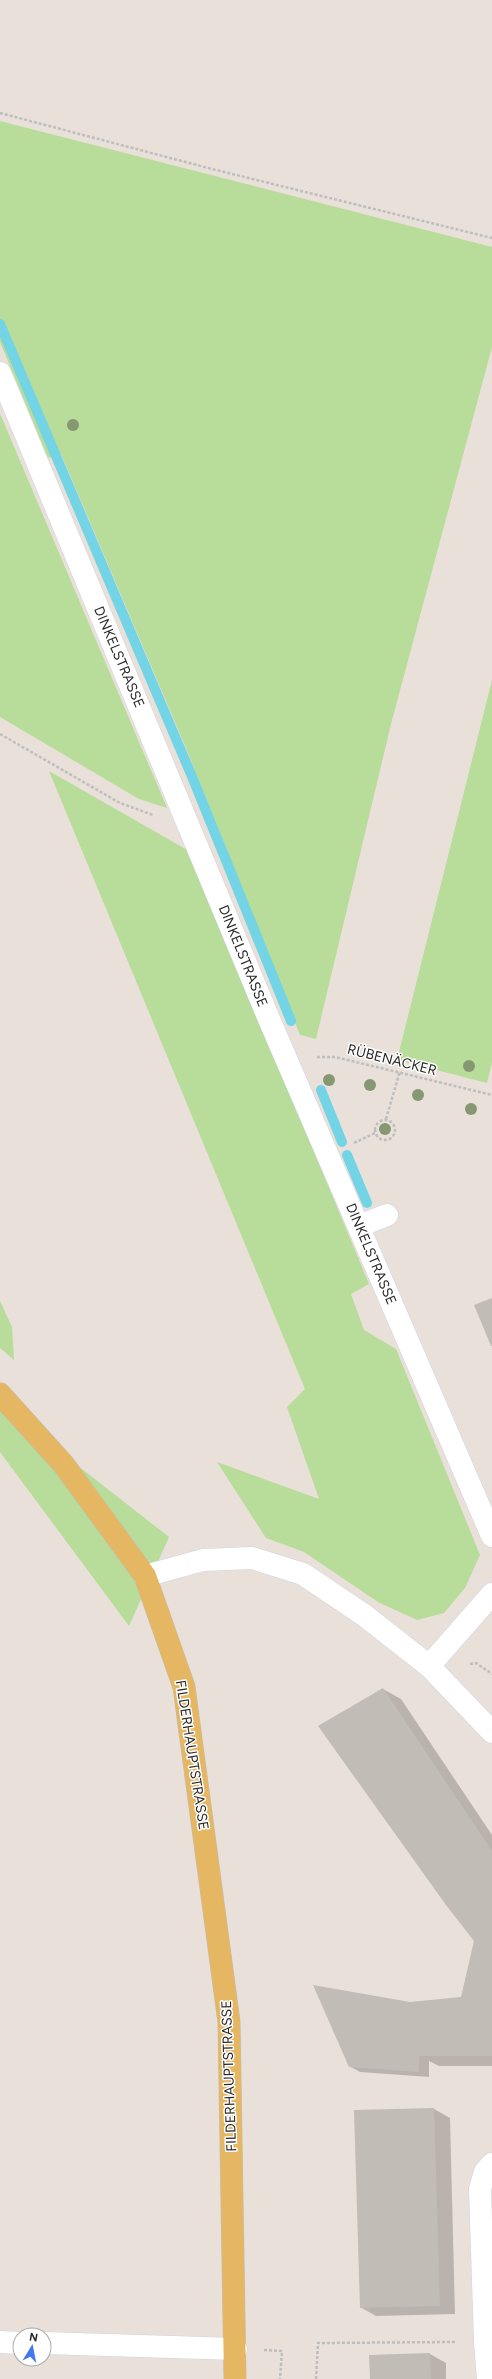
<svg xmlns="http://www.w3.org/2000/svg" width="492" height="2379" font-family="Figtree,sans-serif">
	<style>
		.green { fill: #b8dc99 }
		.shadow { fill: #0003 }
		.lines { fill: none; stroke-linecap: round; stroke-linejoin: round }
		.stream { stroke: #72d4e5; stroke-width: 10 }
		.building { fill: #c1bcb5 }
		.minor-casing { stroke: #cfd4e0; stroke-width: 23 }
		.major-casing { stroke: #bebebe; stroke-width: 23 }
		.path { stroke: #bebebe; stroke-width: 2.5; stroke-dasharray: 3 2; stroke-linecap: butt }
		.minor { stroke: #fff; stroke-width: 22 }
		.major { stroke: #e6b762; stroke-width: 22 }
		.tree { fill: #859872 }
		.labels { text-anchor: middle; dominant-baseline: central; stroke-width: 3; stroke-linejoin: round; paint-order: stroke }
		.street-label { font-size: 14px; fill: #272727; stroke: #fff }
	</style>
	<rect width="100%" height="100%" fill="#e9e0d9"/>
	<!-- green -->
	<path class="green" d="M 0,121 L 492,247 L 492,347 L 391,724 L 316,1039 L 300,1035 L 186,748 L 61,454 L 48,458 L 0,342 Z
		M 0,413 L 1,416 L 167,808 L 139,799 L 0,717 Z
		M 492,680 L 492,1063 L 487,1083 L 397,1060 Z
		M 49,771 L 189,851 L 369,1284 L 351,1294 L 364,1330 L 396,1349 L 480,1555 L 465,1588 L 444,1613 L 417,1620 L 378,1602 L 304,1552 L 266,1538 L 217,1462 L 319,1499 L 287,1407 L 305,1389 Z
		M 0,1301 L 12,1327 L 14,1360 L 0,1348 Z
		M 0,1405 L 169,1537 L 129,1626 L 0,1452 Z"/>
	<!-- shadow -->
	<path class="shadow" d="M 383,1689 L 401,1699 L 492,1835 L 492,2066 L 439,2066 L 429,2061 L 429,2077 L 360,2072 L 349,2066 L 410,2003 L 462,1998 L 475,1940 Z
		M 434,2109 L 450,2118 L 455,2314 L 376,2316 L 360,2307 Z
		M 430,2354 L 446,2363 L 446,2379 L 371,2379 Z"/>
	<g class="lines">
		<!-- stream -->
		<path class="stream" d="M 0,324 L 193,779 L 291,1021
			M 321,1090 L 342,1142
			M 347,1155 L 367,1203"/>
	</g>
	<!-- building -->
	<path class="building" d="M 492,1298 L 492,1346 L 491,1346 L 474,1305 Z
		M 383,1688 L 492,1851 L 492,2056 L 419,2056 L 419,2072 L 349,2067 L 313,1985 L 410,2002 L 461,1997 L 474,1941 L 446,1905 L 318,1726 Z
		M 434,2108 L 440,2306 L 360,2308 L 354,2110 Z
		M 430,2353 L 431,2379 L 370,2379 L 369,2355 Z"/>
	<g class="lines">
		<defs>
			<path id="minor" d="M 0,373 L 269,1019 L 492,1536
				M 359,1226 L 387,1215
				M 145,1576 L 203,1560 L 252,1558 L 303,1574 L 364,1615 L 429,1666 L 492,1732
				M 429,1666 L 492,1594
				M 0,2342 L 20,2343
				M 44,2343 L 236,2349
				M 488,2379 L 485,2342 L 480,2189 L 485,2172 L 492,2164"/>
			<path id="major" d="M 0,1394 L 64,1465 L 145,1576 L 184,1687 L 229,2022 L 235,2379"/>
		</defs>
		<!-- minor casing -->
		<use href="#minor" class="minor-casing"/>
		<!-- major casing -->
		<use href="#major" class="major-casing"/>
		<!-- path -->
		<path class="path" d="M 0,113 L 212,169 L 492,238
			M 0,734 L 120,803 L 153,815
			M 317,1057 L 335,1057 L 492,1095
			M 386,1119 L 400,1071
			M375 1130a10 10 0 1 1 20 0a10 10 0 1 1-20 0Z
			M 354,1143 L 375,1133
			M 470,1664 L 476,1663 L 492,1674
			M 264,2350 L 282,2351 L 280,2379
			M 316,2379 L 318,2343 L 457,2342"/>
		<!-- minor -->
		<use href="#minor" class="minor"/>
		<!-- major -->
		<use href="#major" class="major"/>
	</g>
	<!-- trees -->
	<g class="tree">
		<circle cx="73" cy="425" r="6"/>
		<circle cx="469" cy="1066" r="6"/>
		<circle cx="329" cy="1080" r="6"/>
		<circle cx="370" cy="1085" r="6"/>
		<circle cx="418" cy="1095" r="6"/>
		<circle cx="471" cy="1109" r="6"/>
		<circle cx="385" cy="1129" r="6"/>
	</g>
	<g class="labels">
		<!-- street labels -->
		<g class="street-label">
			<text transform="translate(119 657) rotate(67)">DINKELSTRASSE</text>
			<text transform="translate(243 956) rotate(68)">DINKELSTRASSE</text>
			<text transform="translate(392 1060) rotate(14)">RÜBENÄCKER</text>
			<text transform="translate(371 1254) rotate(67)">DINKELSTRASSE</text>
			<text transform="translate(192 1755) rotate(81)">FILDERHAUPTSTRASSE</text>
			<text transform="translate(229 2076) rotate(-92)">FILDERHAUPTSTRASSE</text>
		</g>
	</g>
	<!-- north arrow -->
	<g transform="translate(32 2347) rotate(10)"><circle r="19" fill="#ffffff" stroke="#a9a9a9"/>
	<path d="M0-3L7 15L0 10L-7 15Z" fill="#4377ed"/>
	<text y="-6" font-size="11" font-weight="bold" text-anchor="middle" fill="#272727">N</text>
	</g>
</svg>
